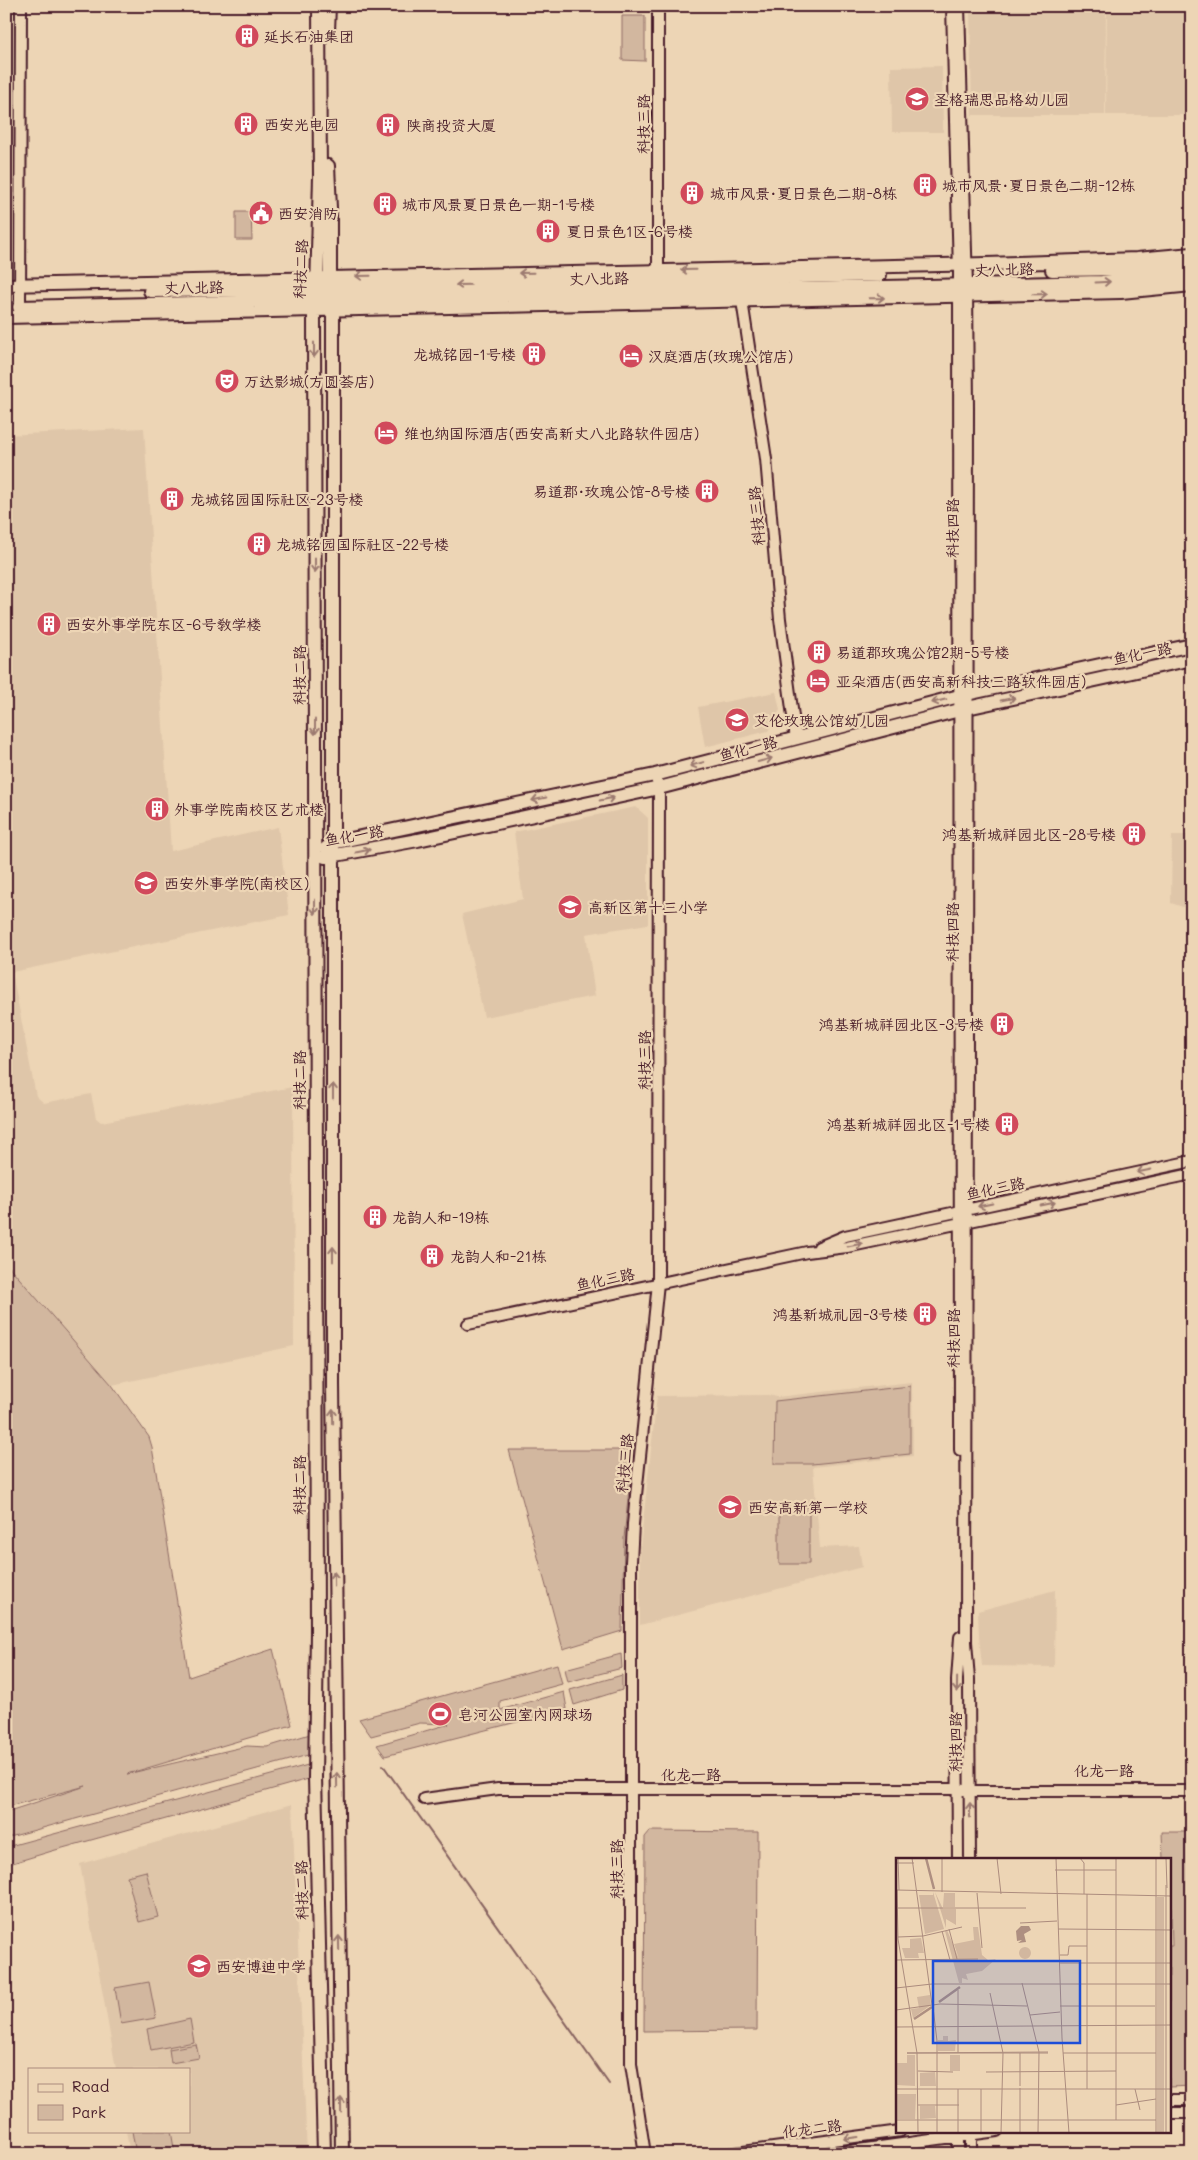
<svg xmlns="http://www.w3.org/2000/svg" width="1198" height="2160" font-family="Mali,'LXGW WenKai TC',sans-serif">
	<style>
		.built { fill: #dfc6a9 }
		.green { fill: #d2b79f; stroke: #8e6b65 }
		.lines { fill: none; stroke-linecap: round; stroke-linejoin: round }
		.stream { stroke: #86625f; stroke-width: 2 }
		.minor-casing { stroke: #4a1f2b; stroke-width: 14 }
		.major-casing { stroke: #4a1f2b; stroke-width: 16 }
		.minor { stroke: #edd5b5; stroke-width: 10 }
		.major { stroke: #edd5b5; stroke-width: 12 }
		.oneway { stroke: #9c7a70 }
		.labels { text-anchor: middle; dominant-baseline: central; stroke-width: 4.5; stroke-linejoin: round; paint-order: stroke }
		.poi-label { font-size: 15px; fill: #4a1f2b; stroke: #edd5b5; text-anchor: start }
		.street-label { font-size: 15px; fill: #4a1f2b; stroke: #edd5b5 }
		.inset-river { fill: none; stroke: #ae8f81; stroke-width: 2.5 }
		.inset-road { fill: none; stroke: #ac8c7e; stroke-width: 1 }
		.view { fill: #1d4ed8; fill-opacity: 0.15; stroke: #1d4ed8; stroke-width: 2.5 }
		.inset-edge { fill: none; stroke: #4a1f2b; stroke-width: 2.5 }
	</style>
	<rect width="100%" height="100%" fill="#edd5b5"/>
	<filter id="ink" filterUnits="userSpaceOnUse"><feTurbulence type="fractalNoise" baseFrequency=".02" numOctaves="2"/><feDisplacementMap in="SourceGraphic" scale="10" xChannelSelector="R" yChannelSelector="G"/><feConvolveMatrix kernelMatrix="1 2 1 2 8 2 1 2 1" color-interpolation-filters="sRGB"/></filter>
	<g filter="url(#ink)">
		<!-- built -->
		<path class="built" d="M 970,6 L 1106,6 L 1105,115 L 972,115 Z
			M 1107,6 L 1192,6 L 1192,115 L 1106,115 Z
			M 942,66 L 943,132 L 892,132 L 891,67 Z
			M 144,428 L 171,851 L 278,827 L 289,915 L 12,972 L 36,1096 L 44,1103 L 91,1094 L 96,1118 L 101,1122 L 293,1087 L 294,1346 L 112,1385 L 6,1263 L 6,435 Z
			M 776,692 L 780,710 L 768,731 L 705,747 L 698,707 Z
			M 636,807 L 648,818 L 648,924 L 586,934 L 595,996 L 484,1017 L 462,914 L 523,899 L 514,832 Z
			M 1172,835 L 1191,835 L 1192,910 L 1171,903 Z
			M 912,1382 L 913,1456 L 813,1467 L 820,1548 L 859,1546 L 862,1567 L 640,1625 L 640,1549 L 657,1396 L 768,1395 L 777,1397 Z
			M 1055,1590 L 1054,1667 L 982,1666 L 979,1637 L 978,1611 Z
			M 292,1804 L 307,2154 L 130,2154 L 126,2131 L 189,2131 L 189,2069 L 116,2069 L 80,1864 Z"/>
		<!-- green -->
		<path class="green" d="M 622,16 L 645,16 L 645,61 L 622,60 Z
			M 236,212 L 251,212 L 252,240 L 236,240 Z
			M 6,1263 L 112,1385 L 149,1437 L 152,1447 L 189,1677 L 273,1649 L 292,1725 L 127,1774 L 247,1746 L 267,1747 L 310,1734 L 319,1752 L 6,1838 L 6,1812 L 86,1786 L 6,1807 Z
			M 910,1386 L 910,1454 L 812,1464 L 774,1464 L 775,1401 Z
			M 509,1450 L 633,1450 L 624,1538 L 622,1631 L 563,1649 Z
			M 779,1507 L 809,1507 L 809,1564 L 779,1564 Z
			M 621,1654 L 622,1668 L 568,1682 L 565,1669 Z
			M 557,1664 L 562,1684 L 500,1701 L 500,1710 L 564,1692 L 567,1709 L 385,1756 L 377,1745 L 449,1724 L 420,1723 L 371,1736 L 359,1719 Z
			M 622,1675 L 622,1690 L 574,1705 L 570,1690 Z
			M 319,1762 L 319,1776 L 52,1851 L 6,1865 L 6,1847 Z
			M 650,1831 L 758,1832 L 757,2030 L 644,2031 L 645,1837 Z
			M 1162,1832 L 1192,1832 L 1192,2086 L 1169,2087 L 1169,1946 L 1172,1946 L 1170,1862 L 1169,1859 L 1163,1859 Z
			M 146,1871 L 158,1917 L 139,1922 L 127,1876 Z
			M 149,1982 L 156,2018 L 121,2024 L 115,1988 Z
			M 190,2019 L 194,2042 L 151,2050 L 147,2029 Z
			M 196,2044 L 199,2058 L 171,2063 L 169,2049 Z
			M 132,2131 L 171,2131 L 175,2154 L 136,2154 Z"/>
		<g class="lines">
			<!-- stream -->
			<path class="stream" d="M 383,1765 L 609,2084"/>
			<defs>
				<path id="minor" d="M 658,6 L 658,278
					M 952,6 L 959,272 L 960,1450
					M 959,6 L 967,286 L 968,409 L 966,1642 L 969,1679 L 970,1859
					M 741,294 L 766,459 L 780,619 L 796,739
					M 20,307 L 21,6
					M 819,1247 L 845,1236 L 1192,1161
					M 468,1324 L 807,1252 L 847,1247 L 1192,1174
					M 424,1799 L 498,1789 L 958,1789 L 970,1791 L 1192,1791
					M 958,1859 L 957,1680 L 960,1637
					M 1169,2100 L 1192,2100
					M 1169,2113 L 1192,2113
					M 971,2131 L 971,2154
					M 958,2132 L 958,2154
					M 645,2154 L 631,2064 L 631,1562 L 633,1524 L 658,1283 L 659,788 L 655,775
					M 728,2154 L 900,2131
					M 829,2154 L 997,2131"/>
				<path id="major" d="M 319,6 L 320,177 L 317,289 L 314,315 L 317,1632 L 315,1777 L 324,2154
					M 328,31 L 329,6
					M 328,166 L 330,208 L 330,288 L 333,299 L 333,1385 L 342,2154
					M 1052,270 L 1128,269 L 1192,263
					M 6,285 L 987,264 L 1137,259 L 1192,254
					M 150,291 L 317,289 L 880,275
					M 19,307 L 1102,282 L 1192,275
					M 6,317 L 1121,292 L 1192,285
					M 326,848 L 332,843 L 655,775 L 967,694 L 1192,645
					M 325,857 L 418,840 L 659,788 L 967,708 L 1192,659"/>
			</defs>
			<!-- minor casing -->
			<use href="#minor" class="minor-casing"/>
			<!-- major casing -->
			<use href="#major" class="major-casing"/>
			<!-- minor -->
			<use href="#minor" class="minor"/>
			<!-- major -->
			<use href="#major" class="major"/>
		</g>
		<!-- one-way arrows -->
		<defs><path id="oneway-shaft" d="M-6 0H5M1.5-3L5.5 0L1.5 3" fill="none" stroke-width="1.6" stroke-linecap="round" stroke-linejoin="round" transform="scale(1.25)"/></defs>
		<g class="oneway">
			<use href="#oneway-shaft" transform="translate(688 270) rotate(179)"/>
			<use href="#oneway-shaft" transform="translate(526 273) rotate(179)"/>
			<use href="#oneway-shaft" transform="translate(363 276) rotate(179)"/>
			<use href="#oneway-shaft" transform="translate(1103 282) rotate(-3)"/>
			<use href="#oneway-shaft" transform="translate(463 285) rotate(179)"/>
			<use href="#oneway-shaft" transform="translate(1040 294) rotate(-1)"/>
			<use href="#oneway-shaft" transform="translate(877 298) rotate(-1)"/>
			<use href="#oneway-shaft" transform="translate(314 350) rotate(90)"/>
			<use href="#oneway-shaft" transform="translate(315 565) rotate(90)"/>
			<use href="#oneway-shaft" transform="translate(1008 699) rotate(-12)"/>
			<use href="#oneway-shaft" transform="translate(939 701) rotate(166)"/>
			<use href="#oneway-shaft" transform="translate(315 727) rotate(90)"/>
			<use href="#oneway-shaft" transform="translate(765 760) rotate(-15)"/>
			<use href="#oneway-shaft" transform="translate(697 764) rotate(165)"/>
			<use href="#oneway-shaft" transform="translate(539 799) rotate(168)"/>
			<use href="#oneway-shaft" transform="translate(607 799) rotate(-12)"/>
			<use href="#oneway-shaft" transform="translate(363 851) rotate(-12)"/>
			<use href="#oneway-shaft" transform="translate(315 907) rotate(90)"/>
			<use href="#oneway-shaft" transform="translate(333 1091) rotate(-90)"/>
			<use href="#oneway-shaft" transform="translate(1144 1171) rotate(168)"/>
			<use href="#oneway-shaft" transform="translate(1048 1204) rotate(-12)"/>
			<use href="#oneway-shaft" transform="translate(985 1205) rotate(168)"/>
			<use href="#oneway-shaft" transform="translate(855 1245) rotate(-12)"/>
			<use href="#oneway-shaft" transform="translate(333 1254) rotate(-90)"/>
			<use href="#oneway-shaft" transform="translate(333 1416) rotate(-91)"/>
			<use href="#oneway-shaft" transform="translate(334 1579) rotate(-91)"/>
			<use href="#oneway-shaft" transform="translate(957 1685) rotate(91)"/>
			<use href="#oneway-shaft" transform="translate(337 1780) rotate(-91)"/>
			<use href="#oneway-shaft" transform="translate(970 1810) rotate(-90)"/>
			<use href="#oneway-shaft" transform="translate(339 1943) rotate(-91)"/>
			<use href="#oneway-shaft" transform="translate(341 2105) rotate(-91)"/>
			<use href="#oneway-shaft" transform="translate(851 2138) rotate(173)"/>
		</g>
	</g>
	<!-- icons -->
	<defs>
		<symbol id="building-disc" viewBox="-11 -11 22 22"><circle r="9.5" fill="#d1495b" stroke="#edd5b5"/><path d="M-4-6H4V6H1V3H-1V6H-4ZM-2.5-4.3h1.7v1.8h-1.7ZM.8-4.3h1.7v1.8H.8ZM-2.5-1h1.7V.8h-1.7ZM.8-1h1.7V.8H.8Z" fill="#fff"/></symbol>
		<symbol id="school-disc" viewBox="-11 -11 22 22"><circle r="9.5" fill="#d1495b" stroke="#edd5b5"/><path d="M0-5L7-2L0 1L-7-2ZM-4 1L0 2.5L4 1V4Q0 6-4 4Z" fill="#fff"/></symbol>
		<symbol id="civic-disc" viewBox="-11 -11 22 22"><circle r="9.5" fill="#d1495b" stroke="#edd5b5"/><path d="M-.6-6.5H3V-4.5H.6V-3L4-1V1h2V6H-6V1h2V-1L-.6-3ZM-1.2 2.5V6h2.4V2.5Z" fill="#fff"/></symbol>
		<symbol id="hotel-disc" viewBox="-11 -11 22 22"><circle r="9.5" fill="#d1495b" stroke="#edd5b5"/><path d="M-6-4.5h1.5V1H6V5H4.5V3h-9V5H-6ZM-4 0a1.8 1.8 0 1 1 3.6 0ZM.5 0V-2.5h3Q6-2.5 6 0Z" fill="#fff"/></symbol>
		<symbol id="theatre-disc" viewBox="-11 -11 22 22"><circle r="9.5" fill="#d1495b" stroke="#edd5b5"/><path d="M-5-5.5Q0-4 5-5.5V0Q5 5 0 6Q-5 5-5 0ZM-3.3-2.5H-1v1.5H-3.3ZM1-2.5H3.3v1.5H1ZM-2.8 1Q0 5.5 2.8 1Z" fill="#fff"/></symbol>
		<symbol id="university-disc" viewBox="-11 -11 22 22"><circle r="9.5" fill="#d1495b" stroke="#edd5b5"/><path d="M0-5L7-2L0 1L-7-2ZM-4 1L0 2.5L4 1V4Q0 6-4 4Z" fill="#fff"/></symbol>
		<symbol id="stadium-disc" viewBox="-11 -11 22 22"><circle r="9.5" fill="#d1495b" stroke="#edd5b5"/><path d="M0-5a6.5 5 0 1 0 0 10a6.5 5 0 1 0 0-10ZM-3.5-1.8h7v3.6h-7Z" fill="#fff"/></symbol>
	</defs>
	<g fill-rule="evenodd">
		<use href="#building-disc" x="233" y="22" width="28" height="28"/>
		<use href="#school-disc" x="903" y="85" width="28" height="28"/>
		<use href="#building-disc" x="232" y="110" width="28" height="28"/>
		<use href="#building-disc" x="374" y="111" width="28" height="28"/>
		<use href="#building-disc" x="911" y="171" width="28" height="28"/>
		<use href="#building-disc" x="678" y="179" width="28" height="28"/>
		<use href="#building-disc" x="371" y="190" width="28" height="28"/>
		<use href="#civic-disc" x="247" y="199" width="28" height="28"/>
		<use href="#building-disc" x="534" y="217" width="28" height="28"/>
		<use href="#building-disc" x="520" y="340" width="28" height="28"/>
		<use href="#hotel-disc" x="617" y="342" width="28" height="28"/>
		<use href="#theatre-disc" x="213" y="367" width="28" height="28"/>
		<use href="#hotel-disc" x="372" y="419" width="28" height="28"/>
		<use href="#building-disc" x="693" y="477" width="28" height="28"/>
		<use href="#building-disc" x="158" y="485" width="28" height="28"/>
		<use href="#building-disc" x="245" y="530" width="28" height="28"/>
		<use href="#building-disc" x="35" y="610" width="28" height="28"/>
		<use href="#building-disc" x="805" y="638" width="28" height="28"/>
		<use href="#hotel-disc" x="804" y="667" width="28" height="28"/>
		<use href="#school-disc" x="723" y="706" width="28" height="28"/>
		<use href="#building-disc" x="143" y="795" width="28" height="28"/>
		<use href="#building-disc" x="1120" y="820" width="28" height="28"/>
		<use href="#university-disc" x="132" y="869" width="28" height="28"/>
		<use href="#school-disc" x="556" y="893" width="28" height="28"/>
		<use href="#building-disc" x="988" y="1010" width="28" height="28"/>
		<use href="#building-disc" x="993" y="1110" width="28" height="28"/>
		<use href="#building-disc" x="361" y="1203" width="28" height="28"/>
		<use href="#building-disc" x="418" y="1242" width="28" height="28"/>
		<use href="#building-disc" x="911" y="1300" width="28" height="28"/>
		<use href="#school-disc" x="716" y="1493" width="28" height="28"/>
		<use href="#stadium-disc" x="426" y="1700" width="28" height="28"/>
		<use href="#school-disc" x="185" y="1952" width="28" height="28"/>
	</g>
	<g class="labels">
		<!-- poi labels -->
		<g class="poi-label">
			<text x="264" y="36">延长石油集团</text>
			<text x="934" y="99">圣格瑞思品格幼儿园</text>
			<text x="264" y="124">西安光电园</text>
			<text x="406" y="125">陕商投资大厦</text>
			<text x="942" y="185">城市风景·夏日景色二期-12栋</text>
			<text x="710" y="193">城市风景·夏日景色二期-8栋</text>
			<text x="402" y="204">城市风景夏日景色一期-1号楼</text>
			<text x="278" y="213">西安消防</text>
			<text x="566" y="231">夏日景色1区-6号楼</text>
			<text x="516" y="354" text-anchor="end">龙城铭园-1号楼</text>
			<text x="648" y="356">汉庭酒店(玫瑰公馆店)</text>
			<text x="244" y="381">万达影城(方圆荟店)</text>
			<text x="404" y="433">维也纳国际酒店(西安高新丈八北路软件园店)</text>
			<text x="690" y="491" text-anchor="end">易道郡·玫瑰公馆-8号楼</text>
			<text x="190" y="499">龙城铭园国际社区-23号楼</text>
			<text x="276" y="544">龙城铭园国际社区-22号楼</text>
			<text x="66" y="624">西安外事学院东区-6号教学楼</text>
			<text x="836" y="652">易道郡玫瑰公馆2期-5号楼</text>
			<text x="836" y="681">亚朵酒店(西安高新科技三路软件园店)</text>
			<text x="754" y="720">艾伦玫瑰公馆幼儿园</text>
			<text x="174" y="809">外事学院南校区艺术楼</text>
			<text x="1116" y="834" text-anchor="end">鸿基新城祥园北区-28号楼</text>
			<text x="164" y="883">西安外事学院(南校区)</text>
			<text x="588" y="907">高新区第十三小学</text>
			<text x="984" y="1024" text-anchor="end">鸿基新城祥园北区-3号楼</text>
			<text x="990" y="1124" text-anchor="end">鸿基新城祥园北区-1号楼</text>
			<text x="392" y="1217">龙韵人和-19栋</text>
			<text x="450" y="1256">龙韵人和-21栋</text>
			<text x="908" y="1314" text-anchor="end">鸿基新城礼园-3号楼</text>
			<text x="748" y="1507">西安高新第一学校</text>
			<text x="458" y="1714">皂河公园室内网球场</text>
			<text x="216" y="1966">西安博迪中学</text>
		</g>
		<!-- street labels -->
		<g class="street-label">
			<text transform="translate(643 124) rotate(-90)">科技三路</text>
			<text transform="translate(300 269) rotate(-87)">科技二路</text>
			<text transform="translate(1004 269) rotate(-2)">丈八北路</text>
			<text transform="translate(599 278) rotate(-1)">丈八北路</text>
			<text transform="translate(194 287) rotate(-1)">丈八北路</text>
			<text transform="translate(756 516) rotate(-95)">科技三路</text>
			<text transform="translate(952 528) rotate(-90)">科技四路</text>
			<text transform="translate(1142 653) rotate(-12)">鱼化一路</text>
			<text transform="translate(299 675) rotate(-90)">科技二路</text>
			<text transform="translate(748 748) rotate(-15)">鱼化一路</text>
			<text transform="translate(354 835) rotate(-10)">鱼化一路</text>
			<text transform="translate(952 932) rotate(-90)">科技四路</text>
			<text transform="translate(644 1060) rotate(-90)">科技三路</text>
			<text transform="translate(299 1080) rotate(-90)">科技二路</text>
			<text transform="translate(995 1188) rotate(-12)">鱼化三路</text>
			<text transform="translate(605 1279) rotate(-12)">鱼化三路</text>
			<text transform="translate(953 1338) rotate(-90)">科技四路</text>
			<text transform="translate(624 1463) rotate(-84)">科技三路</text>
			<text transform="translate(299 1485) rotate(-90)">科技二路</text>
			<text transform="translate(955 1742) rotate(-90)">科技四路</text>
			<text x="1104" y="1770">化龙一路</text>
			<text x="691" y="1774">化龙一路</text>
			<text transform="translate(616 1869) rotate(-90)">科技三路</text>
			<text transform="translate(301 1890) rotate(-91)">科技二路</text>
			<text transform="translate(812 2128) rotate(-7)">化龙二路</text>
		</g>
	</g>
	<!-- overview -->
	<g transform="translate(896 1858)">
		<rect width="275" height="275" fill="#edd5b5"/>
		<path d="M 37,34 L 48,71 L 29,76 L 23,37 L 37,37 ZM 39,34 L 47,51 L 60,51 L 60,67 L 50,61 L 50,70 ZM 48,35 L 59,35 L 59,49 L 47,49 ZM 261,39 L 268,39 L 268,275 L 261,275 ZM 77,69 L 82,69 L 86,97 L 92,102 L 100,101 L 86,113 L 70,116 L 72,122 L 66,120 L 66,125 L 63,125 L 49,73 L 51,72 L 63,101 L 58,86 L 78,82 ZM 25,80 L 28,95 L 22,95 L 23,100 L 9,100 L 6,90 L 14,90 L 14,81 ZM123 95a6 6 0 1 1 12 0a6 6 0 1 1-12 0ZM 34,137 L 35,147 L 17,160 L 15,151 L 23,150 L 21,139 ZM 47,178 L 52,178 L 52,183 L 60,182 L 59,193 L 42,193 L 42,182 L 47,182 ZM 11,197 L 19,197 L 19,228 L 0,227 L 0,205 L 11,205 ZM 54,197 L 64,197 L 64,213 L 54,213 ZM 39,214 L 40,228 L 24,228 L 24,215 ZM 0,236 L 20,236 L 19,261 L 0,261 ZM 24,248 L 39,248 L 40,260 L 24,261 Z" fill="#d2b79f"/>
		<path d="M 125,68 L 133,68 L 135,72 L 128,76 L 130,84 L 122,85 L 126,82 L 121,83 L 120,73 Z" fill="#ae8f81"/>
		<path class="inset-river" d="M 30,0 L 38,31M 43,144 L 64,129M 18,161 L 36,149"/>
		<path class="inset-road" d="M 2,0 L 3,32M 16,0 L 36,147M 46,0 L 46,34M 101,0 L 105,36M 160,0 L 166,180 L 173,275M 184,0 L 188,5 L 188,36M 220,0 L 220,262M 260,0 L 260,275M 270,0 L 271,30M 0,5 L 18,5M 159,12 L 220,12M 270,27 L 270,275M 0,32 L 275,38M 1,32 L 2,81 L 21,195 L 22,275M 81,35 L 86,90M 2,50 L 130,50M 124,65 L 161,63M 53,71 L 61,101M 162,71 L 275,72M 46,73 L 54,102M 2,79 L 27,78 L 66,69M 164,97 L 172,97 L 173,88 L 191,88M 0,102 L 82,101M 163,105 L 275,105M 126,125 L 143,194 L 142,275M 0,130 L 36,126 L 275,126M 62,132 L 62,195M 94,135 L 107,195 L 105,275M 164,148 L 259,148M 37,149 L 41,183 L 41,275M 0,152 L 44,146 L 131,148M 134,157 L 164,154M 0,169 L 275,167M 152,194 L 11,195 L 152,195M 167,195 L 260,195M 22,213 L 57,214M 90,214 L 220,213M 124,228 L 124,195M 0,231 L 275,231M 85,231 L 85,275M 191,231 L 191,36M 239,231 L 244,252M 22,247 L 63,247M 220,247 L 260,241M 0,262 L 260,262M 62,275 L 62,231M 124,275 L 124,230"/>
		<path class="view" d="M 37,103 L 184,103 L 184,185 L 37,185 Z"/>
		<rect width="275" height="275" class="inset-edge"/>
	</g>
	<!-- margin -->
	<rect width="1198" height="2160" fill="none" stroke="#edd5b5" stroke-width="25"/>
	<rect x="12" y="12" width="1173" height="2135" fill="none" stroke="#4a1f2b" stroke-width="2" filter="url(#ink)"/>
	<!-- legend -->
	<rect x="28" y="2068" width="162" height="65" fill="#edd5b5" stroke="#ac8c7e"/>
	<rect x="38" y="2084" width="25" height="8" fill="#edd5b5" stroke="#ac8c7e"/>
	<text x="72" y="2092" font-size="15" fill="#4a1f2b">Road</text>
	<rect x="38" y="2105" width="25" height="15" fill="#d2b79f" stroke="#ac8c7e"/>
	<text x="72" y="2118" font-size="15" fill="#4a1f2b">Park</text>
</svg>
